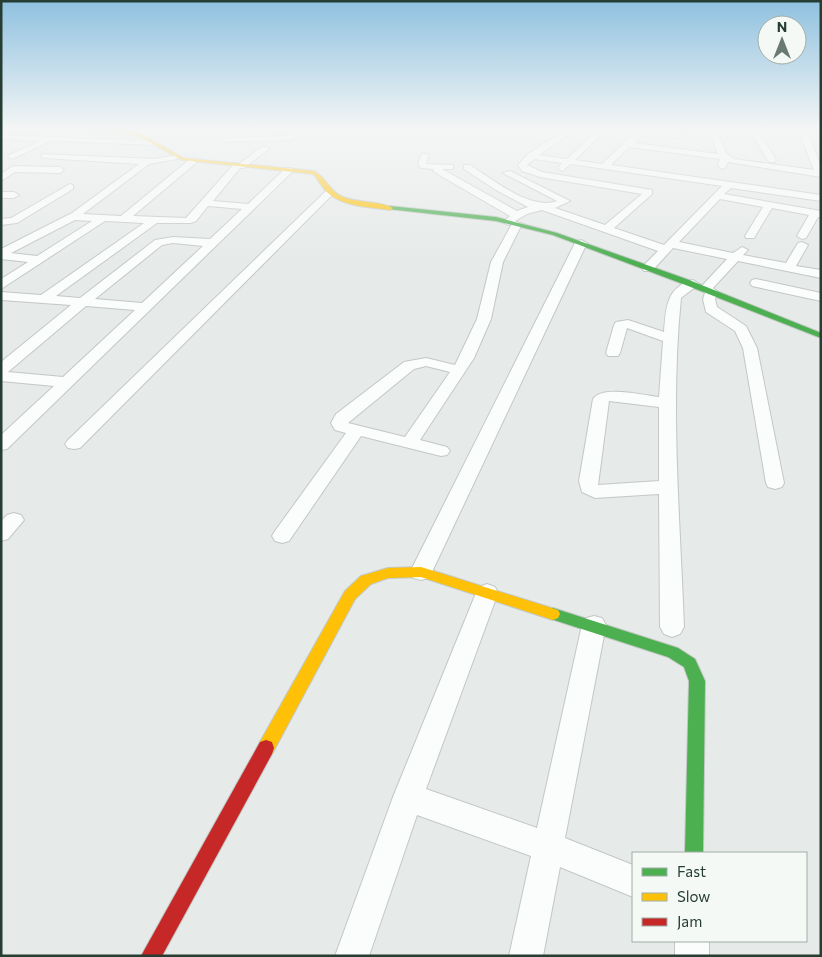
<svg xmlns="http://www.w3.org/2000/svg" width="822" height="957" font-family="Commissioner,sans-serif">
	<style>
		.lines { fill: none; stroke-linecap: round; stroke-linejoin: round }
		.street-casing { stroke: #c3c7c5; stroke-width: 2 }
		.fast-casing { stroke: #c2c8c5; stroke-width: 2 }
		.slow-casing { stroke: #c2c8c5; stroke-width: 2 }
		.jam-casing { stroke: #c2c8c5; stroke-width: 2 }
		.street { fill: #fbfcfc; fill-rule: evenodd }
		.fast { fill: #4caf50; fill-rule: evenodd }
		.slow { fill: #ffc107; fill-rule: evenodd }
		.jam { fill: #c62828; fill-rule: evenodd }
	</style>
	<rect width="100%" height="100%" fill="#e6eae8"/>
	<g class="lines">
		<defs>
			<path id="street" d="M 229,129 L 242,129 L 216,137 L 139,135 L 135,133 L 139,131 L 216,133 Z
				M 288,129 L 296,129 L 293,139 L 287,140 L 225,142 L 221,140 L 225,138 L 286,136 Z
				M 567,129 L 576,129 L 539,155 L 567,159 L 599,129 L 607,129 L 575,160 L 602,164 L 639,129 L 681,134 L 685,136 L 681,138 L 643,134 L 634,143 L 718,154 L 708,129 L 716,129 L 726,153 L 734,159 L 814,170 L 798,129 L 806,129 L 821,166 L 821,177 L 728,162 L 725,168 L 722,169 L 718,166 L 720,159 L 629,147 L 611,165 L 821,195 L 821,201 L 731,188 L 724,194 L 821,211 L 821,217 L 818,217 L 806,238 L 802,239 L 797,236 L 809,215 L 772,208 L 754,238 L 746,238 L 745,236 L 763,207 L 720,199 L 679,242 L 733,253 L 742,247 L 748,250 L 743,255 L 786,263 L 798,243 L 802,242 L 808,245 L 796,266 L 821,270 L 821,278 L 738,261 L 713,288 L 718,292 L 715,299 L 717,307 L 746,326 L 757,348 L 784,483 L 782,487 L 775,489 L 768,487 L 766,483 L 743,348 L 735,331 L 706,312 L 703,299 L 705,293 L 699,289 L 727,259 L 673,248 L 652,271 L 644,271 L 642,268 L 644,265 L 658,251 L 542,210 L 527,214 L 515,221 L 522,224 L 503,262 L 491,319 L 474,358 L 420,440 L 447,447 L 450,451 L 447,455 L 441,456 L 361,436 L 289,541 L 282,543 L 275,541 L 272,536 L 275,531 L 346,433 L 335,430 L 331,423 L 336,414 L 404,362 L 426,358 L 455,365 L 477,319 L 491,262 L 512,224 L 508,225 L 503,222 L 510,216 L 434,172 L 433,169 L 421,168 L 418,164 L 422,153 L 429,155 L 426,164 L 453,165 L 453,169 L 442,169 L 517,211 L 528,207 L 496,190 L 464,169 L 464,165 L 470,165 C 492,179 531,211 557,201 L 503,173 L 510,171 L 570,201 L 555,208 L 605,225 L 642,194 L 540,177 L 522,171 L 518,165 L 528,154 ZM 534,159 L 562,163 L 558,168 L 562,171 L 571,164 L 722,186 L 664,245 L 614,228 L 652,194 L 652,190 L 542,172 L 527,165 ZM 426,366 L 450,372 L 405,437 L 348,423 L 414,369 Z
				M 749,129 L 757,129 L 776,160 L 775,162 L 769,162 Z
				M 1,135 L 156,141 L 160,143 L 156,145 L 51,141 L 12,159 L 8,157 L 9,155 L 41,141 L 1,139 Z
				M 263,146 L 270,148 L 244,168 L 240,168 L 213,201 L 248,204 L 286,168 L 292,168 L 292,172 L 7,449 L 1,450 L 1,435 L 54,386 L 1,381 L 1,362 L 71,305 L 1,300 L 1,292 L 41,295 L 144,223 L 105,221 L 1,289 L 1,279 L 28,262 L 1,259 L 1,249 L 72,213 L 139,164 L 45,158 L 41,156 L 42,154 L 154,159 L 177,155 L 177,159 L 149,164 L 83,214 L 121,216 L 190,159 L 196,159 L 196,163 L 133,216 L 186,218 L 234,164 L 239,164 ZM 208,206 L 242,209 L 210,239 L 173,237 L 155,240 L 80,298 L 56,296 L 157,223 L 191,223 L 196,221 ZM 75,220 L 92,221 L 37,256 L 11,253 ZM 173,243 L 203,246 L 142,303 L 95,299 L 162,245 ZM 86,306 L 135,310 L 63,377 L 8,372 Z
				M 13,166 L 60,167 L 64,170 L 60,173 L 15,172 L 1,181 L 1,174 Z
				M 70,184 L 73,185 L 73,189 L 17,223 L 1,225 L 1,219 L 11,218 Z
				M 330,189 L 333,190 L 333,194 L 80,448 L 74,449 L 68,448 L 65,444 L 68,440 L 327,190 Z
				M 1,192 L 14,192 L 19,195 L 14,198 L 1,198 Z
				M 581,240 L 587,243 L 432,572 L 429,578 L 421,580 L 413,578 L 410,572 L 575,243 Z
				M 756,279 L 821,293 L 821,301 L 752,286 L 750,283 L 752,280 Z
				M 693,280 L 699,284 L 681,298 C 670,406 680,518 684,627 L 680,634 L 672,637 L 664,634 L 660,627 L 659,494 L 595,498 L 582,492 L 579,481 L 593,399 C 602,385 643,395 659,397 L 663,341 L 627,328 L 620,353 L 618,356 L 608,356 L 606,353 L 614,325 L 616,322 L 628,320 L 664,332 C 666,308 666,287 693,280 ZM 609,401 L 659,407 L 659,481 L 598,485 Z
				M 14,513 L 21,515 L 24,520 L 8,539 L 1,541 L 1,521 L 7,515 Z
				M 487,584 L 495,587 L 498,593 L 426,789 L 537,828 L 582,625 L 586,618 L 594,616 L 602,618 L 606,625 L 565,838 L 633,865 L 633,897 L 560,867 L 543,956 L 509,956 L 531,856 L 417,815 L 369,956 L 335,956 L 393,797 L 476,593 L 479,587 Z
				M 675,941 L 709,941 L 709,956 L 675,956 Z"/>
			<path id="fast" d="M 390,206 L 496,217 L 557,233 L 689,280 L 821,333 L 821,338 L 683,284 L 553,235 L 496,221 L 388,209 L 388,207 Z
				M 553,608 L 678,648 L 695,659 L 705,681 L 703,853 L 685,853 L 689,681 L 684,667 L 668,657 L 548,618 L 546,614 L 548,610 Z"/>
			<path id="slow" d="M 52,129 L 121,129 L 144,135 L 183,158 L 314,171 C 326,177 330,192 343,197 C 358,203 381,201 393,208 L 390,210 C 370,207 344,207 328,193 C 322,188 319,180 313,174 L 182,160 L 140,137 L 121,132 Z
				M 421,567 L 558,610 L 560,614 L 558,618 L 553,620 L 421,577 L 388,578 L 371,584 L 355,599 L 272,754 L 266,756 L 260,754 L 258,748 L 260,742 L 345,591 L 361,576 L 388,568 Z"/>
			<path id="jam" d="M 266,740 L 272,742 L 274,748 L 272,754 L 162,956 L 141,956 L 260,742 Z"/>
		</defs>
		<!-- street casing -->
		<use href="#street" class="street-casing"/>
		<!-- fast casing -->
		<use href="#fast" class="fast-casing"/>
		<!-- slow casing -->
		<use href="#slow" class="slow-casing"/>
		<!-- jam casing -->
		<use href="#jam" class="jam-casing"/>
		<!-- street -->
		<use href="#street" class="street"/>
		<!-- fast -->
		<use href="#fast" class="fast"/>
		<!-- slow -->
		<use href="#slow" class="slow"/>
		<!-- jam -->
		<use href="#jam" class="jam"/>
	</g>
	<!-- sky -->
	<linearGradient id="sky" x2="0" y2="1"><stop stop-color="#8fc1e0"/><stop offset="0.49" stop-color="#f4f6f5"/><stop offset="1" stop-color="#f4f6f5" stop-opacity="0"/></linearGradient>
	<rect width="822" height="263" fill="url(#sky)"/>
	<!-- border -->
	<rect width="822" height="957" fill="none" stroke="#253d33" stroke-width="5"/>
	<!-- legend -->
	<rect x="632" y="852" width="175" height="90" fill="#f4f9f6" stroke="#a1aea8"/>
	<rect x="642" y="868" width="25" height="8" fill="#4caf50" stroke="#a1aea8"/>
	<text x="677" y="877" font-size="15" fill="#253d33">Fast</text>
	<rect x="642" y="893" width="25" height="8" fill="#ffc107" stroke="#a1aea8"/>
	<text x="677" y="902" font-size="15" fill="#253d33">Slow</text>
	<rect x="642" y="918" width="25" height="8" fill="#c62828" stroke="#a1aea8"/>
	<text x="677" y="927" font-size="15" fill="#253d33">Jam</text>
	<!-- north arrow -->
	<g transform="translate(782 40)"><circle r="24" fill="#f4f9f6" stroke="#a1aea8"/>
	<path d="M0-4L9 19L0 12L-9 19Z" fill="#697a72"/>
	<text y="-8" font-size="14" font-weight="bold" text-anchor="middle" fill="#253d33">N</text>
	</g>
</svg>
